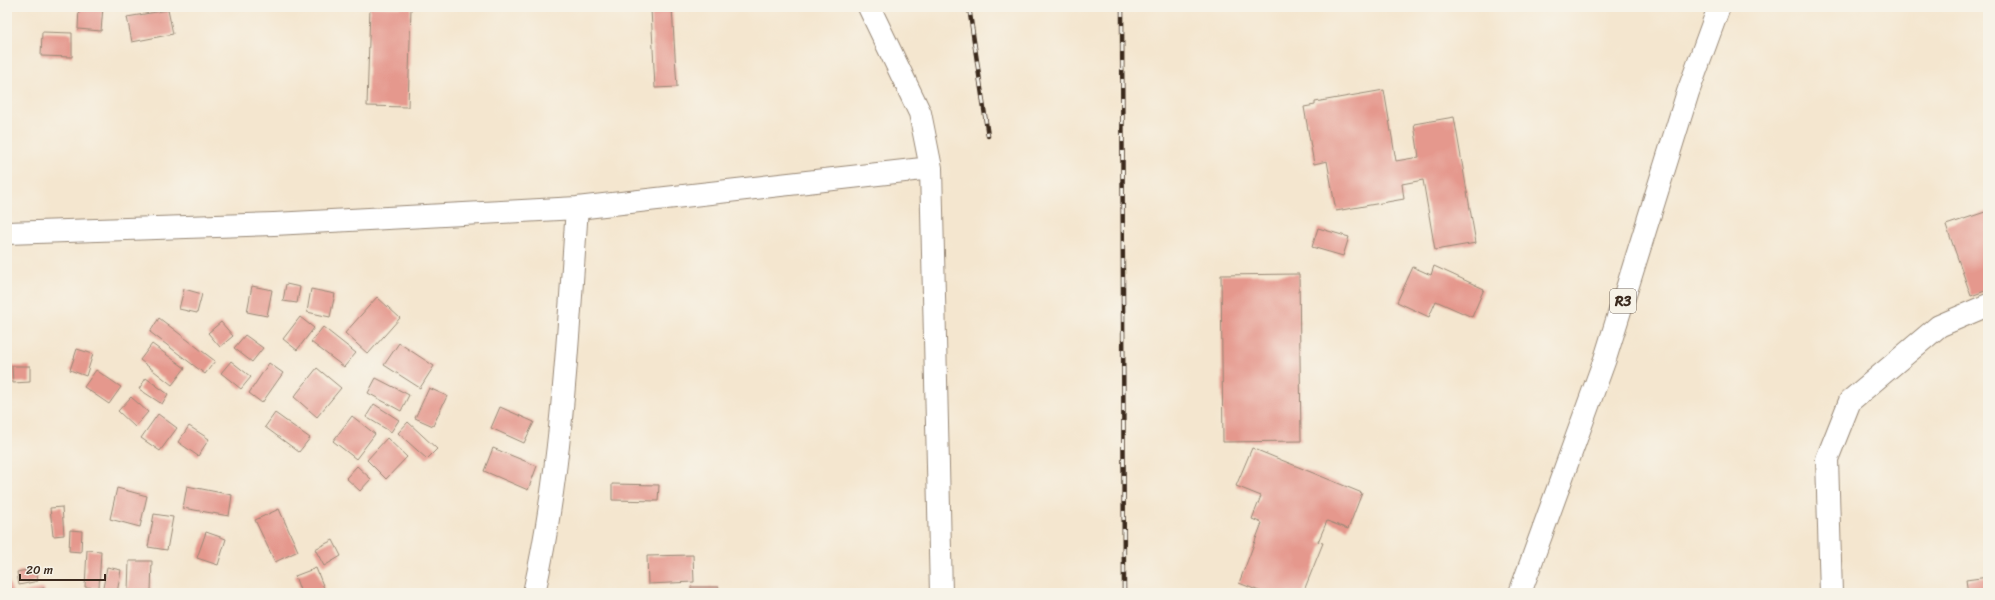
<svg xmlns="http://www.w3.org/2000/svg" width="1995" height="600" font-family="Sriracha,sans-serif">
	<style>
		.building { fill: #e5988d }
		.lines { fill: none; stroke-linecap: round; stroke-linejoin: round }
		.minor-casing { stroke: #988876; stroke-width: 24 }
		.highway-casing { stroke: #988876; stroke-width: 24 }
		.minor { stroke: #fff; stroke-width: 22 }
		.highway { stroke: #fff; stroke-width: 22 }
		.rail-casing { stroke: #3b2a1e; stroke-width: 4.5 }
		.rail { stroke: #f7f3e8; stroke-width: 3; stroke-dasharray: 9; stroke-linecap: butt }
		.labels { text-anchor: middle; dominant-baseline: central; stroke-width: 3; stroke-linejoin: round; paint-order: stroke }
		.shield { fill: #f7f3e8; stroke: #73665b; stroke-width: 1 }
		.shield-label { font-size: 14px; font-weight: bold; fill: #3b2a1e }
	</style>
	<rect width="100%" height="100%" fill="#f7f3e8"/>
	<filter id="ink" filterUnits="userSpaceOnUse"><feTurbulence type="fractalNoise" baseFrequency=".025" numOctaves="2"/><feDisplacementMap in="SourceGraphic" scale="8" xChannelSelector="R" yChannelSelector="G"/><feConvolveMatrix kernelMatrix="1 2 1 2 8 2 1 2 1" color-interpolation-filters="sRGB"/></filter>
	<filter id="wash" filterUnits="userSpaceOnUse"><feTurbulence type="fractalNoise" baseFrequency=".012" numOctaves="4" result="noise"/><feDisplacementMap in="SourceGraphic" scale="16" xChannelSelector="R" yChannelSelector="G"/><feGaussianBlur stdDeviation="0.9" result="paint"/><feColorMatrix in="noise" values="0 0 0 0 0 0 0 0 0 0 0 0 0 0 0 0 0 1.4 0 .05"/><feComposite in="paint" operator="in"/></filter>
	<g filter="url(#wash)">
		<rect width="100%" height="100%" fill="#f4e6cf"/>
		<g id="blocks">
			<!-- building -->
			<path class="building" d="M 79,7 L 103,7 L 101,31 L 78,29 Z
				M 370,7 L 411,8 L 408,107 L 367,106 Z
				M 672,8 L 677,87 L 655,88 L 651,9 Z
				M 168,10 L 173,34 L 132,42 L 127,17 Z
				M 42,32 L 72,33 L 72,57 L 41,56 Z
				M 1384,90 L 1396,161 L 1419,157 L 1414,124 L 1454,117 L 1476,243 L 1435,250 L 1423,180 L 1402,184 L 1404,199 L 1336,211 L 1327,161 L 1314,164 L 1304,107 L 1315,105 L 1315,102 Z
				M 1988,211 L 1988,290 L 1971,296 L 1946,225 Z
				M 1318,228 L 1349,237 L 1343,256 L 1312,247 Z
				M 1434,266 L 1484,289 L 1472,317 L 1436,301 L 1429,317 L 1397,302 L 1413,267 L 1431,275 Z
				M 1299,274 L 1301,441 L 1223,442 L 1221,275 Z
				M 286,284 L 300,287 L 297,303 L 283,301 Z
				M 252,286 L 272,290 L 267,316 L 247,312 Z
				M 184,289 L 202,294 L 197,313 L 179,309 Z
				M 311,289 L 335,294 L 330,317 L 307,312 Z
				M 377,297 L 400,318 L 368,354 L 345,333 Z
				M 300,317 L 314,328 L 297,350 L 283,339 Z
				M 159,318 L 215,361 L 205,374 L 150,332 Z
				M 221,322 L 233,336 L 220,347 L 208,333 Z
				M 323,327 L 356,353 L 344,367 L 311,342 Z
				M 245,335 L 263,348 L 252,362 L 234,348 Z
				M 399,343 L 434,366 L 420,388 L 384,365 Z
				M 152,344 L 185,368 L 172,385 L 140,360 Z
				M 77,349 L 93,354 L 86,376 L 70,370 Z
				M 231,361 L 251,377 L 241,389 L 221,373 Z
				M 269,363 L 283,373 L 262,403 L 249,393 Z
				M 12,366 L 30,366 L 30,382 L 13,383 Z
				M 317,368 L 341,388 L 317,417 L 294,397 Z
				M 96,370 L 121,387 L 109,404 L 84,387 Z
				M 146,378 L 168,394 L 162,404 L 139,389 Z
				M 376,378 L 409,395 L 401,411 L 368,393 Z
				M 429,388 L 447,396 L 433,426 L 415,418 Z
				M 131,397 L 148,412 L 135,427 L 118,411 Z
				M 374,404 L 399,420 L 391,432 L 366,417 Z
				M 500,407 L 534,422 L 524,443 L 491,428 Z
				M 275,413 L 310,438 L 299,452 L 265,427 Z
				M 158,414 L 177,428 L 160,451 L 141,438 Z
				M 352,416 L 375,434 L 356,459 L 333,441 Z
				M 408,422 L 437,449 L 427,459 L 398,433 Z
				M 189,426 L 209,439 L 198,456 L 178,442 Z
				M 387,438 L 407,457 L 386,479 L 367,460 Z
				M 493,448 L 537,466 L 528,490 L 484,471 Z
				M 1252,448 L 1362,493 L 1348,529 L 1327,521 L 1318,542 L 1323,543 L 1303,593 L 1264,593 L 1239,583 L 1262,523 L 1252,519 L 1261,496 L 1236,486 Z
				M 357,466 L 371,479 L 360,491 L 346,478 Z
				M 612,484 L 659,485 L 658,501 L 612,500 Z
				M 187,486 L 232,495 L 229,516 L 183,508 Z
				M 117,488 L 147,496 L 140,527 L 110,519 Z
				M 62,507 L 64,535 L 53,536 L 50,508 Z
				M 279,509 L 298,551 L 275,562 L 255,520 Z
				M 154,514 L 173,517 L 167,550 L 148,547 Z
				M 70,530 L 82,531 L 81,552 L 69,551 Z
				M 206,532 L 226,539 L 218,565 L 197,558 Z
				M 333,540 L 341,556 L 324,566 L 315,549 Z
				M 87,550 L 101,551 L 99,588 L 85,587 Z
				M 693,555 L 694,582 L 648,584 L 647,556 Z
				M 129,561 L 152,561 L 151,592 L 128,591 Z
				M 107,567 L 121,570 L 117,593 L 102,593 Z
				M 36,568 L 38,581 L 19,585 L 17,572 Z
				M 316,568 L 324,588 L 310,593 L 301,593 L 295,576 Z
				M 7,577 L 13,593 L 7,593 Z
				M 1988,577 L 1988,593 L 1968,593 L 1966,580 Z
				M 691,587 L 719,587 L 719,593 L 691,593 Z
				M 44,588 L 45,593 L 24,593 L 24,592 Z"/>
		</g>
	</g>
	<g filter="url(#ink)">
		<use href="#blocks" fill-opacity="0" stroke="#988876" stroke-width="1"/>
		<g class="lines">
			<defs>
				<path id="minor" d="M 869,7 L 920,113 L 931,168 L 941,593
					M 7,233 L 274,224 L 577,208 L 931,168
					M 534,593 C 562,467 568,337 577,208
					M 1831,593 L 1827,459 L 1850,401 L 1939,326 L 1988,305"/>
				<path id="highway" d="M 1520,593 L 1605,359 L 1688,92 L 1719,7"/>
			</defs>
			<!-- minor casing -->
			<use href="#minor" class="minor-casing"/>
			<!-- highway casing -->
			<use href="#highway" class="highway-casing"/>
			<!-- minor -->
			<use href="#minor" class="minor"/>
			<!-- highway -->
			<use href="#highway" class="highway"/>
			<defs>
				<path id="rail" d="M 969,7 L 988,136
					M 1122,7 L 1124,593"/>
			</defs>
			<!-- rail casing -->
			<use href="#rail" class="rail-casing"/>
			<!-- rail -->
			<use href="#rail" class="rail"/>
		</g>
	</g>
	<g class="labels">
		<!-- shield labels -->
		<rect class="shield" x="1610" y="289" width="26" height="24" rx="3"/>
		<g class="shield-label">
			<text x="1623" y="301">R3</text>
		</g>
	</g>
	<!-- margin -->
	<rect width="1995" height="600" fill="none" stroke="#f7f3e8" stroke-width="24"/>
	<!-- scale -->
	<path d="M20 574v6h85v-6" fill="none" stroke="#3b2a1e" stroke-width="2"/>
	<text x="26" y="574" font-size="12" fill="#3b2a1e" stroke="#f7f3e8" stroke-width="3" paint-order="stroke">20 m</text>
</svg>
